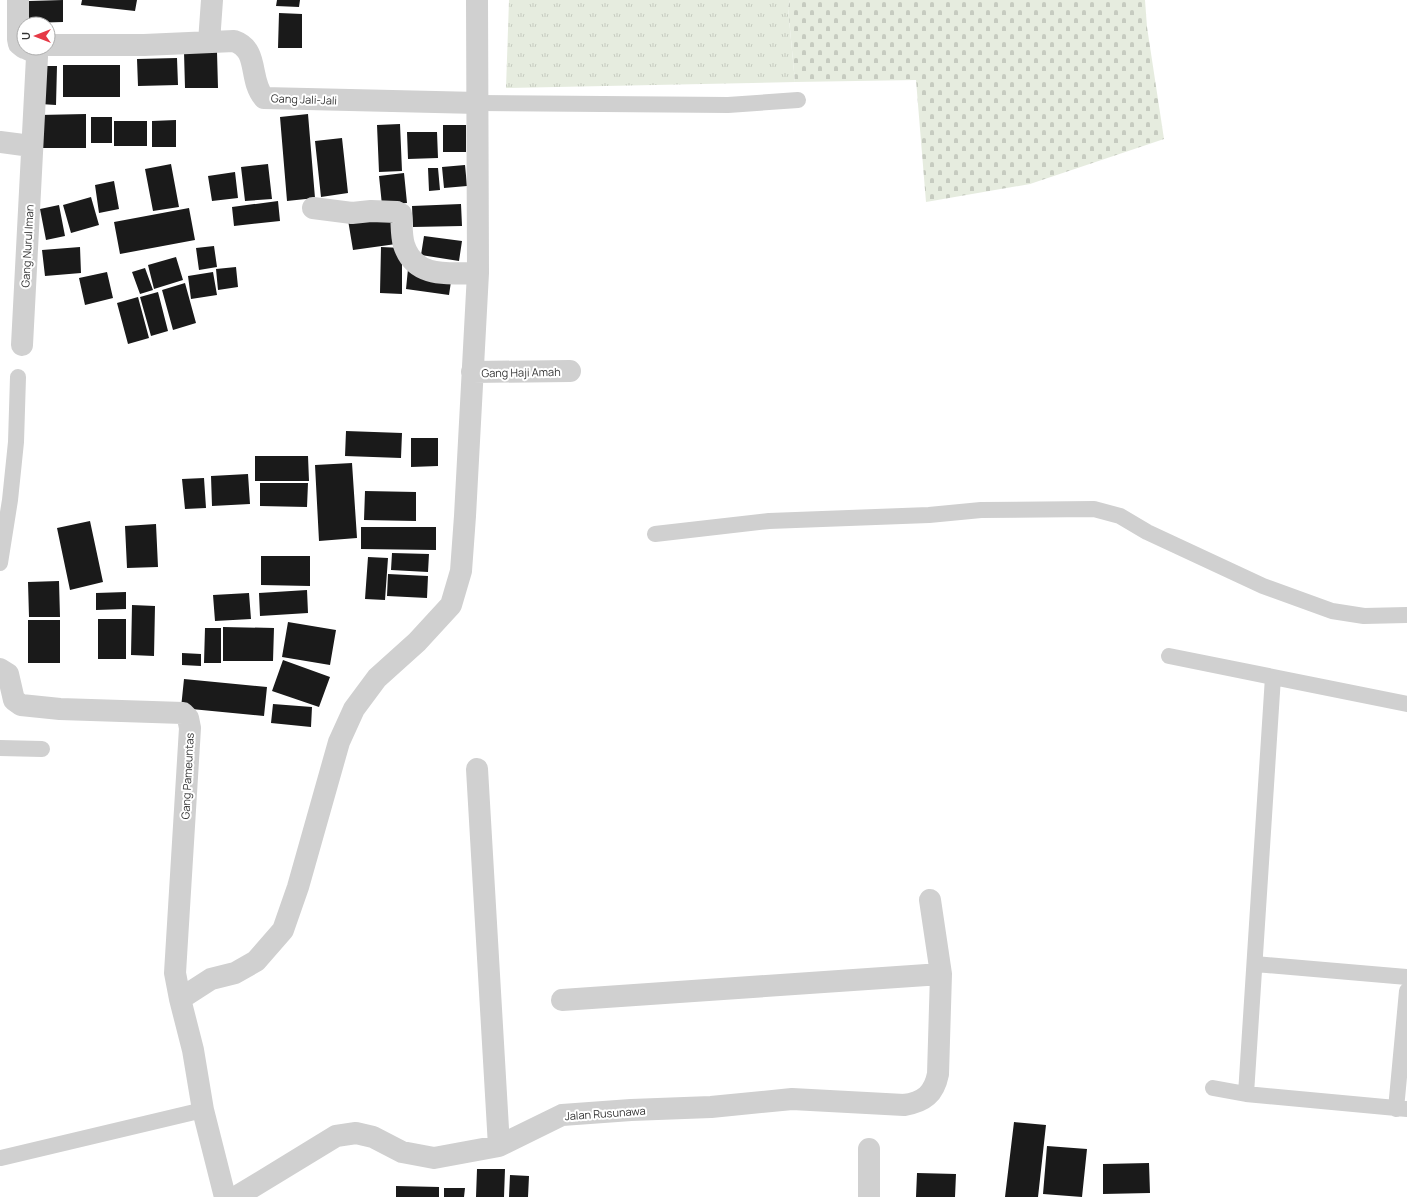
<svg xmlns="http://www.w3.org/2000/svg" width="1407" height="1197" font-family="Manrope,sans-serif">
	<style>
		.grass { fill: url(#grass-tufts) }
		.cemetery { fill: url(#cemetery-stones) }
		.building { fill: #1a1a1a }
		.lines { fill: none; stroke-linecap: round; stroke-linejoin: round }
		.lane { stroke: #d0d0d0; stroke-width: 16 }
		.street { stroke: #d0d0d0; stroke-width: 22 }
		.labels { text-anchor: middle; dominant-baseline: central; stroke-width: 4; stroke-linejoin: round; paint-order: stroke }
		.street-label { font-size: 11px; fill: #333; stroke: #fff }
	</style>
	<defs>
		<pattern id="grass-tufts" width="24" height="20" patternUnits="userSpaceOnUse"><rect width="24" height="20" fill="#e6ecdf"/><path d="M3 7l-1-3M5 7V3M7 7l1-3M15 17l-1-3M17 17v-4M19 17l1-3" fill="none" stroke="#c6cbc0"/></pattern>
		<pattern id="cemetery-stones" width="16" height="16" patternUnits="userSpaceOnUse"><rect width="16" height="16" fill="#e6ecdf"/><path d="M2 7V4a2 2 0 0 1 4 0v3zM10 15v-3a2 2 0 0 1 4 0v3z" fill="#c6cbc0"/></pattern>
	</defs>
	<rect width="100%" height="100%" fill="#fff"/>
	<!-- grass -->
	<path class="grass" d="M 509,0 L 790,0 L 788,8 L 795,82 L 506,88 Z"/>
	<!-- cemetery -->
	<path class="cemetery" d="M 790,0 L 1145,0 L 1147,27 L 1164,139 L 1030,184 L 926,202 L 916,80 L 795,82 L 788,8 Z"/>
	<!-- building -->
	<path class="building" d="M 63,0 L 63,22 L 29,23 L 29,1 Z
		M 82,0 L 137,0 L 135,11 L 81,5 Z
		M 277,0 L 300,0 L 299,7 L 276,6 Z
		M 279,13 L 302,14 L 302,48 L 278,48 Z
		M 184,52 L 217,52 L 218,88 L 185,88 Z
		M 177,58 L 178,85 L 138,86 L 137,59 Z
		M 63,65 L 120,65 L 120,97 L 63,97 Z
		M 41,66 L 57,66 L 56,105 L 40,104 Z
		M 86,114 L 86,148 L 39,148 L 39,115 Z
		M 308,114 L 315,198 L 287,201 L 280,117 Z
		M 91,117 L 112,117 L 112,143 L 91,143 Z
		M 176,120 L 176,147 L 152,147 L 152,121 Z
		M 114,121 L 147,121 L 147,146 L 114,146 Z
		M 400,124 L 402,171 L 379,172 L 377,125 Z
		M 443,125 L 466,125 L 466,152 L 443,152 Z
		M 407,132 L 437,132 L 438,158 L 408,159 Z
		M 342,138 L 348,193 L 321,197 L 315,141 Z
		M 171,164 L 179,207 L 153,211 L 145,169 Z
		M 268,164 L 272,199 L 245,201 L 241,167 Z
		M 465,165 L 467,186 L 444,188 L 442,167 Z
		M 428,168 L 438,168 L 440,190 L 429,191 Z
		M 235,172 L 238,198 L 212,201 L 208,176 Z
		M 404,173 L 407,203 L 382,205 L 379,176 Z
		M 114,181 L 119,209 L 99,213 L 95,185 Z
		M 91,197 L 99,225 L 71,233 L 63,205 Z
		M 278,201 L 280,221 L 234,226 L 232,207 Z
		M 461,204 L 462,226 L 413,227 L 412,206 Z
		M 59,205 L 65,236 L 46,240 L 40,209 Z
		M 189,208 L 195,240 L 120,254 L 114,222 Z
		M 391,213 L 396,244 L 353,250 L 348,220 Z
		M 424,236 L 462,241 L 459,261 L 421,255 Z
		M 214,246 L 217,267 L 199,270 L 196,248 Z
		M 80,247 L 81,273 L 45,276 L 42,250 Z
		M 381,247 L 402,248 L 402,294 L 380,293 Z
		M 176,257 L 183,280 L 154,289 L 148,265 Z
		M 236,267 L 238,287 L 218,290 L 216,269 Z
		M 145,268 L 153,290 L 140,294 L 132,272 Z
		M 408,269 L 452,275 L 449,295 L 406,289 Z
		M 107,272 L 113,298 L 85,305 L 79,278 Z
		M 213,272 L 217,295 L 191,299 L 188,276 Z
		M 185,283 L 196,323 L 173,330 L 162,290 Z
		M 158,292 L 168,331 L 151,336 L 140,297 Z
		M 138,297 L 149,338 L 128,344 L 117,303 Z
		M 346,431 L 402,433 L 401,458 L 345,456 Z
		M 411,438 L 438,438 L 438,466 L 411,467 Z
		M 255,456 L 308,456 L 309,481 L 255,481 Z
		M 352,463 L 357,538 L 319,541 L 315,465 Z
		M 248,474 L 250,504 L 212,506 L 211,476 Z
		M 204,478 L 206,508 L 185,509 L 182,479 Z
		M 260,483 L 308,483 L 307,507 L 260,506 Z
		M 365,491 L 416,492 L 416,521 L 364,520 Z
		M 90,521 L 103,582 L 70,590 L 57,528 Z
		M 156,524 L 158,567 L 127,568 L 125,526 Z
		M 361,527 L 436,527 L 436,550 L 361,549 Z
		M 392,553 L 429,554 L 428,572 L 391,570 Z
		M 261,556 L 310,556 L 310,586 L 261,585 Z
		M 368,557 L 388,558 L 385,600 L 365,599 Z
		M 388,574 L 428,576 L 427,598 L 387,596 Z
		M 59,581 L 60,617 L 29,617 L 28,582 Z
		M 307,590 L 308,613 L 260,616 L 259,593 Z
		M 126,592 L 126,609 L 96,610 L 96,593 Z
		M 249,593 L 251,619 L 215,621 L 213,595 Z
		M 132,605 L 155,606 L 154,656 L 131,655 Z
		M 98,619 L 126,619 L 126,659 L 98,659 Z
		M 28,620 L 60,620 L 60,663 L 28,663 Z
		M 288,622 L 336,630 L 330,665 L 282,657 Z
		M 223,627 L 274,628 L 273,661 L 223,661 Z
		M 205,628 L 221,628 L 221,663 L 204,663 Z
		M 182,653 L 201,654 L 201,666 L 182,665 Z
		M 283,660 L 330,677 L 319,707 L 272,691 Z
		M 184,679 L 267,687 L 264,716 L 181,708 Z
		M 273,704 L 312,707 L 311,727 L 271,723 Z
		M 1014,1122 L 1046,1125 L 1038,1197 L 1005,1197 Z
		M 1047,1146 L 1087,1149 L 1082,1197 L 1043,1194 Z
		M 1149,1163 L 1150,1193 L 1103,1194 L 1103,1164 Z
		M 477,1169 L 505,1169 L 504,1197 L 476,1197 Z
		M 917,1173 L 956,1174 L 955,1197 L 916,1197 Z
		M 510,1175 L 529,1176 L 528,1197 L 509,1197 Z
		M 396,1186 L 439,1187 L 439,1197 L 396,1197 Z
		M 444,1188 L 465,1188 L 464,1197 L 444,1197 Z"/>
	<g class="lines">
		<!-- lane -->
		<path class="lane" d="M 478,103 L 728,105 L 798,100
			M 655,534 L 769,521 L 929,515 L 981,510 L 1094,509 L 1120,516 L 1147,532 L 1263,586 L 1332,611 L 1364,616 L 1407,615
			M 0,563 L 10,500 L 16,442 L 18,377
			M 1169,656 L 1407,704
			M 0,748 L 42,749
			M 1255,964 L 1407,977
			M 1213,1088 L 1246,1094 L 1407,1109
			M 1246,1094 L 1273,677
			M 1396,1109 L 1407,991
			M 1,1158 L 203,1110"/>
		<!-- street -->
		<path class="street" d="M 18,0 L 18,39 L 19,44 L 24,48
			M 209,42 L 212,0
			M 48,45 L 144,45 L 234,41 C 260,50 248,79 264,98 L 478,103
			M 0,142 L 31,146
			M 313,208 L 352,213 L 371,211 L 397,212 L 401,214 C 402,224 401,235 404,245 C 415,279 449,273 478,273
			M 22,345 L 37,57 L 36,53 L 25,48
			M 472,372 L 570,371
			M 0,669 L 8,674 L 14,700 L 21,705 L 60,709 L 183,713 L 188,718 L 190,728 L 175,973 L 180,999
			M 477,769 L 499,1146
			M 562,1000 L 941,974
			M 869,1149 L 869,1197
			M 225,1197 L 203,1110 L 193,1050 L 180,999 L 211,979 L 235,973 L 256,961 L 283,930 L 298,887 L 339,742 L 354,709 L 377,678 L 417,642 L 451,605 L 461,571 L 465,516 L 478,273 L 477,0
			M 236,1197 L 336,1136 L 356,1133 L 373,1137 L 402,1152 L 434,1158 L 499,1146 L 562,1115 L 631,1110 L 711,1107 L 792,1099 L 904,1105 C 924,1102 934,1094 938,1074 L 941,974 L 930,900"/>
	</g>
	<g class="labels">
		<!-- street labels -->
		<g class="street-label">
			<text transform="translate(304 99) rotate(2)">Gang Jali-Jali</text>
			<text transform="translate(27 246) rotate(-87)">Gang Nurul Iman</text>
			<text transform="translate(521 372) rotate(-1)">Gang Haji Amah</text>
			<text transform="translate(187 776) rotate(-87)">Gang Pameuntas</text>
			<text transform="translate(605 1113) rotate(-4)">Jalan Rusunawa</text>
		</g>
	</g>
	<!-- north arrow -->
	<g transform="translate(36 36) rotate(270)"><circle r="19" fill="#ffffff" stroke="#adadad"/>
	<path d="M0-3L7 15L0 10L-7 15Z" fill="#e63946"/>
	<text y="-6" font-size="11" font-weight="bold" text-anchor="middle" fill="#333333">U</text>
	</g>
</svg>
